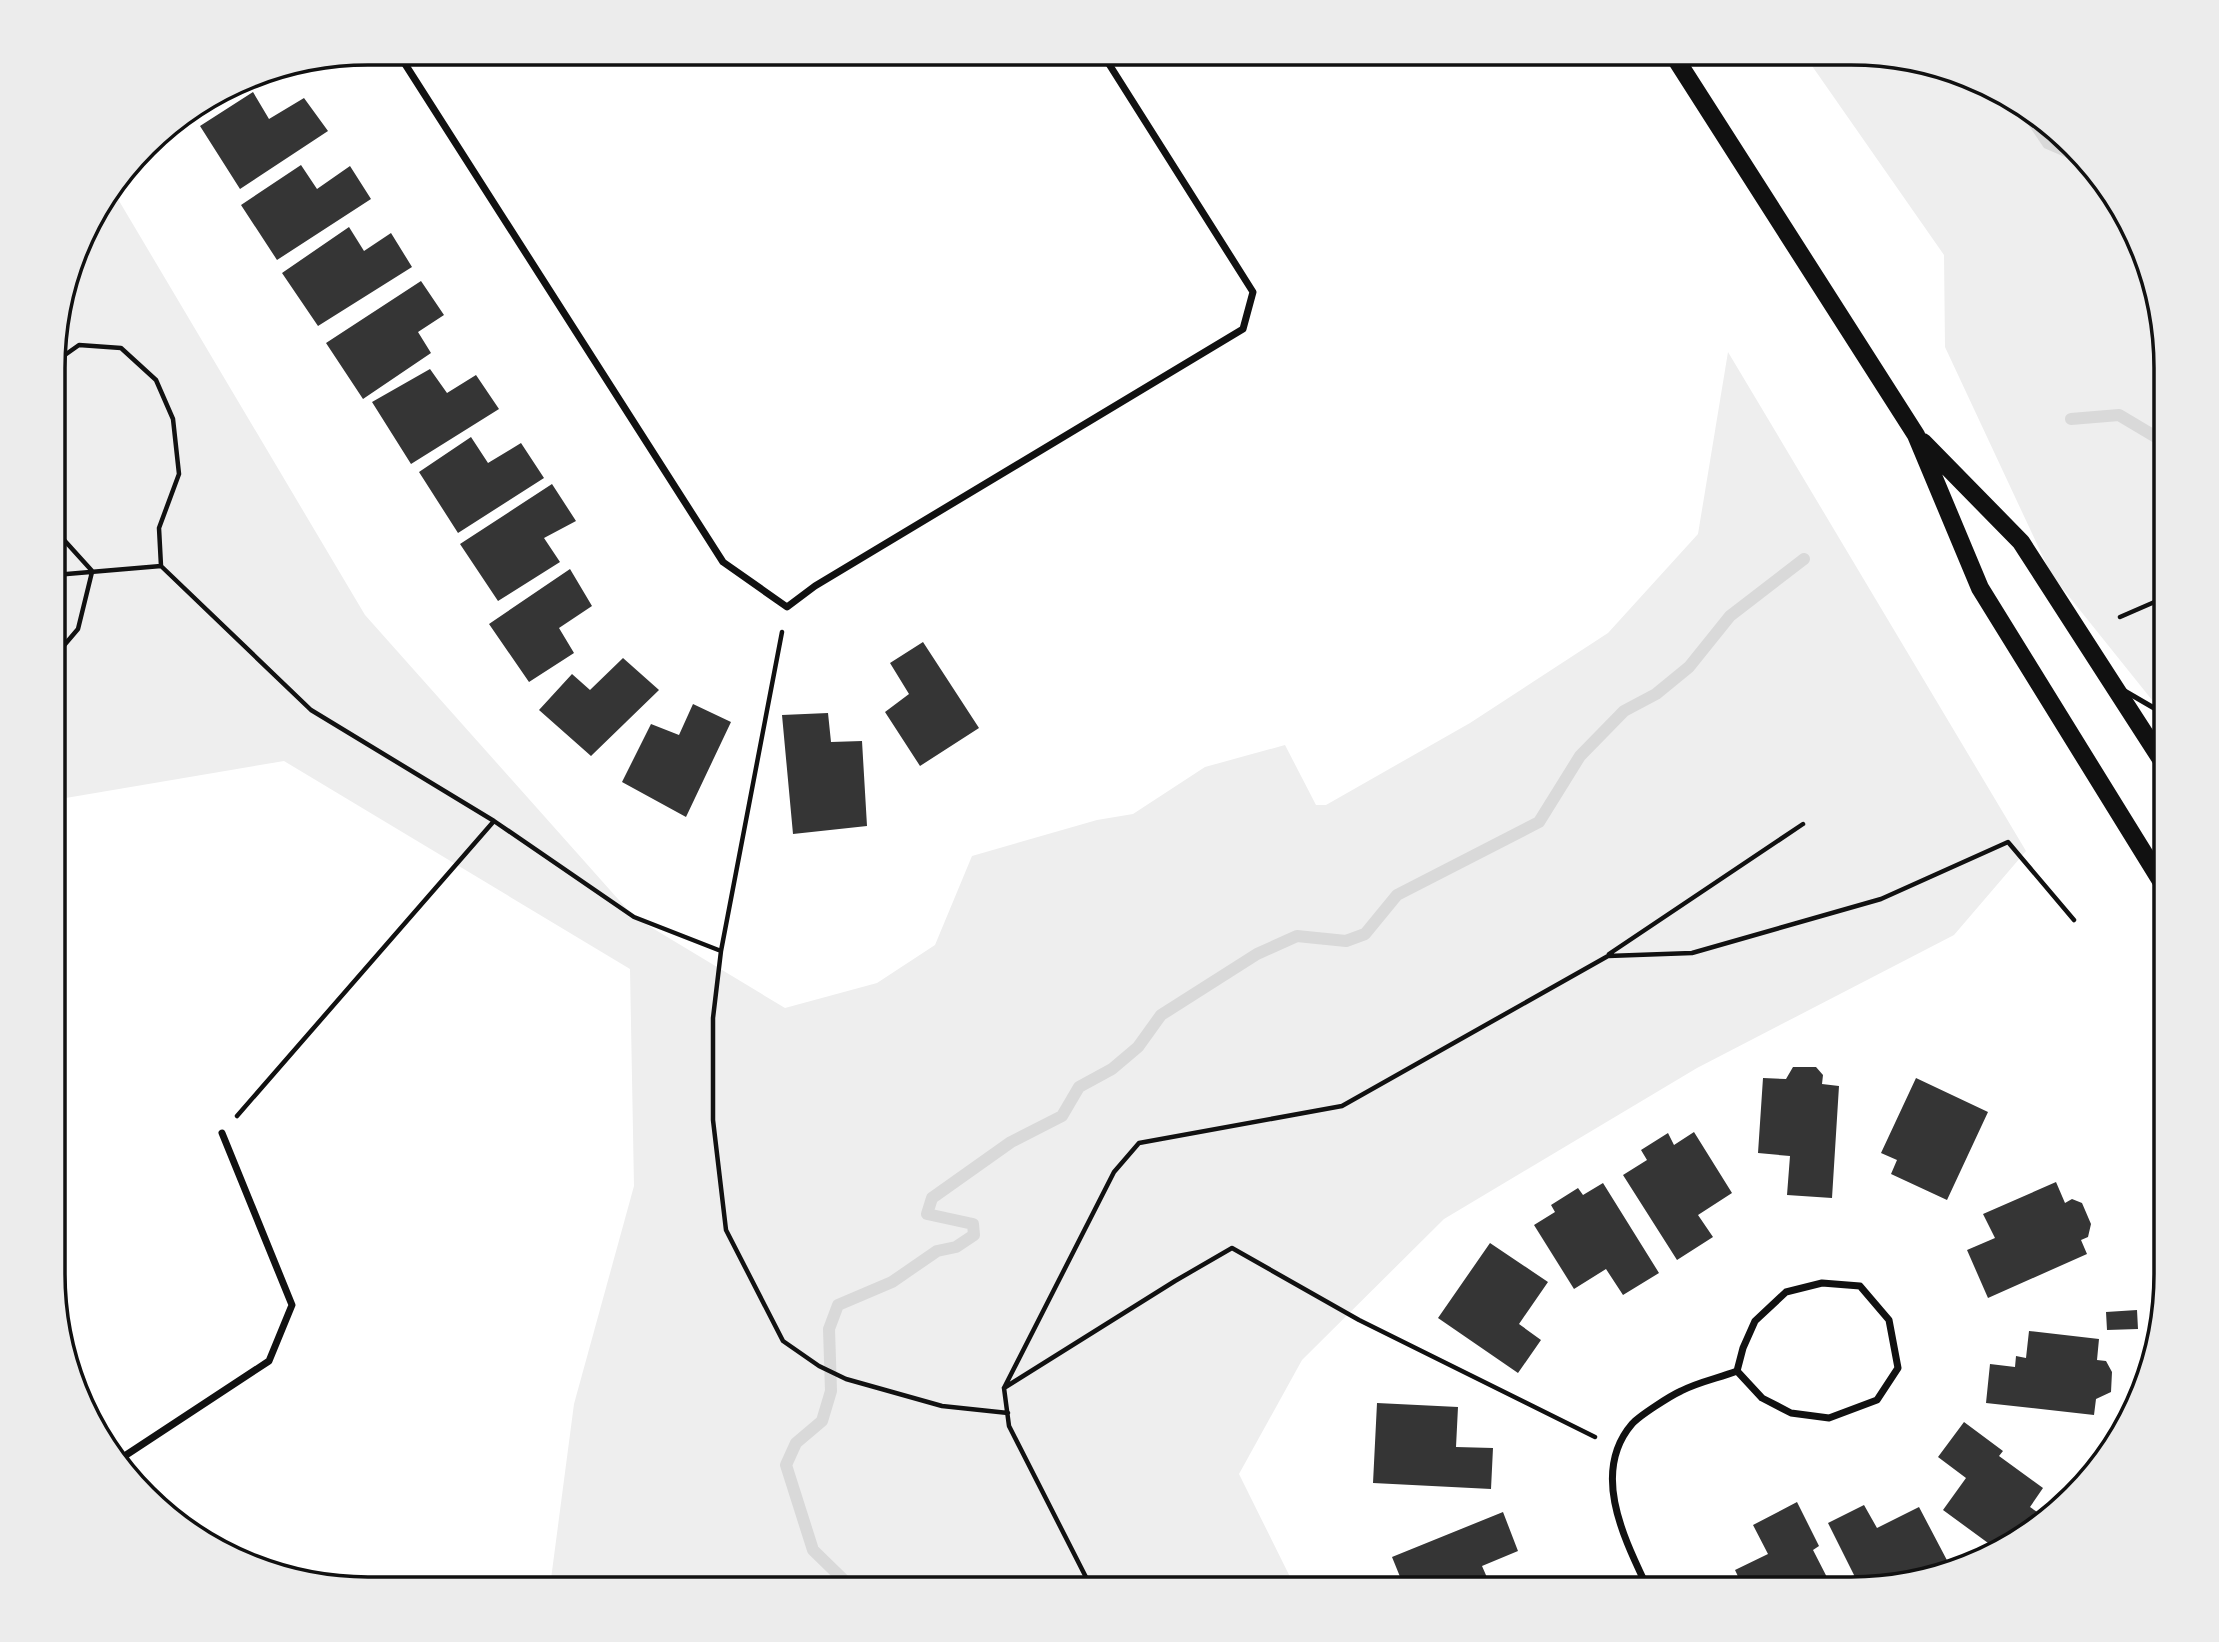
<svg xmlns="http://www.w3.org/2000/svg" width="2219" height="1642" font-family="Ubuntu,sans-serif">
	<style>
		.green { fill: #eee }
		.water { fill: #d9d9d9 }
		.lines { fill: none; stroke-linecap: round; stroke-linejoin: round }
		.stream { stroke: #d9d9d9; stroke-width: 12 }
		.building { fill: #353535 }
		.path { stroke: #111; stroke-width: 4.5 }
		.service { stroke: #111; stroke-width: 5 }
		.minor { stroke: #111; stroke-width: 7 }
		.primary { stroke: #111; stroke-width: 18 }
		.rim { fill: none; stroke: #111; stroke-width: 3.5 }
	</style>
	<rect width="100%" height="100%" fill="#fff"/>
	<!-- green -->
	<path class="green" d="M 1803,53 L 1872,53 L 1972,76 L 2059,130 L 2134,228 L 2166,367 L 2166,714 L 2164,715 L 2051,574 L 1945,347 L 1944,255 Z
		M 112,189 L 365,615 L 634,917 L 785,1008 L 877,983 L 935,945 L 972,856 L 1097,820 L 1133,814 L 1205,767 L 1285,745 L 1316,805 L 1326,805 L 1470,723 L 1608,633 L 1698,534 L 1728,352 L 2026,851 L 1954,935 L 1697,1068 L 1444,1219 L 1302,1360 L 1239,1474 L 1296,1589 L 558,1589 L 551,1579 L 574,1404 L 634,1186 L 630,969 L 284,761 L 54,800 L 55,326 L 94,210 Z"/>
	<!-- water -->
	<path class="water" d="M 2013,102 L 2059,130 L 2086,166 L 2044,148 Z"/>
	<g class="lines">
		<!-- stream -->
		<path class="stream" d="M 2071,419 L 2119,415 L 2166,443
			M 853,1589 L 813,1550 L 786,1465 L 796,1443 L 822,1421 L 831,1391 L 829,1329 L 838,1305 L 892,1282 L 937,1251 L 956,1247 L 974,1235 L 973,1224 L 927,1214 L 932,1198 L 1011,1142 L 1062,1116 L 1079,1087 L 1112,1069 L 1138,1047 L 1161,1015 L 1257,954 L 1297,936 L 1346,941 L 1365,934 L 1397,895 L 1539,822 L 1580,756 L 1624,711 L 1656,694 L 1689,667 L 1730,616 L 1804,559"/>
	</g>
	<!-- building -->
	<path class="building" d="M 253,92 L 269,119 L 304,98 L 328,131 L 240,189 L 200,126 Z
		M 209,102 L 210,104 L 179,123 L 177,120 Z
		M 301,165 L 317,189 L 350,166 L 371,199 L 277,260 L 241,205 Z
		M 349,227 L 364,251 L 391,233 L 412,267 L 318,326 L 282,273 Z
		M 421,281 L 444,315 L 418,332 L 431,353 L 363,399 L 326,343 Z
		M 430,369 L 447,393 L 476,375 L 499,409 L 411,464 L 372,402 Z
		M 471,437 L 488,463 L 521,443 L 544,478 L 458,533 L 419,472 Z
		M 552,484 L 576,521 L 544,538 L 560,562 L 498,601 L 460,544 Z
		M 570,569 L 592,606 L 559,628 L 574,653 L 529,682 L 489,624 Z
		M 923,642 L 979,728 L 920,766 L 885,712 L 909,694 L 890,663 Z
		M 623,658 L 659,690 L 591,756 L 539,710 L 572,674 L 590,690 Z
		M 693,704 L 731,722 L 686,817 L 622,782 L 651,724 L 679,735 Z
		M 828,713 L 831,742 L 862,741 L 867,826 L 793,834 L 782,715 Z
		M 1793,1067 L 1816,1067 L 1823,1075 L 1822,1084 L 1839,1086 L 1832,1198 L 1787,1195 L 1790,1156 L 1758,1153 L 1763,1078 L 1786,1079 Z
		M 1916,1078 L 1988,1112 L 1947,1200 L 1891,1174 L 1897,1160 L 1881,1153 Z
		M 1694,1132 L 1732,1193 L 1698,1215 L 1713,1237 L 1677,1260 L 1623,1175 L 1647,1160 L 1641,1150 L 1668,1133 L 1674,1145 Z
		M 2056,1182 L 2065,1203 L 2072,1199 L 2082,1203 L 2091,1224 L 2088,1237 L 2081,1240 L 2087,1254 L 1988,1298 L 1967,1250 L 1995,1238 L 1983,1214 Z
		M 1603,1183 L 1659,1273 L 1623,1295 L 1606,1269 L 1574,1289 L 1534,1225 L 1555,1212 L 1551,1205 L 1578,1188 L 1583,1195 Z
		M 1490,1243 L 1548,1282 L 1519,1324 L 1541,1340 L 1518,1373 L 1438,1318 Z
		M 2137,1310 L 2138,1329 L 2107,1330 L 2106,1312 Z
		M 2029,1331 L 2099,1339 L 2097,1360 L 2106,1361 L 2112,1372 L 2111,1392 L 2096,1399 L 2094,1415 L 1986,1403 L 1990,1364 L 2015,1367 L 2016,1356 L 2026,1358 Z
		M 1377,1403 L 1458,1407 L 1456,1447 L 1493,1448 L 1491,1489 L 1373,1483 Z
		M 1964,1422 L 2003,1451 L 1999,1456 L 2043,1488 L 2030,1507 L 2040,1514 L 2031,1526 L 2019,1535 L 2014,1531 L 1999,1551 L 1943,1510 L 1966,1478 L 1938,1457 Z
		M 1797,1502 L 1819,1546 L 1813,1550 L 1833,1589 L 1744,1589 L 1735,1570 L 1768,1554 L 1753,1525 Z
		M 1864,1505 L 1877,1528 L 1919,1507 L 1950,1566 L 1860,1587 L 1828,1523 Z
		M 1503,1512 L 1518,1551 L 1482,1566 L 1492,1589 L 1405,1589 L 1392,1557 Z"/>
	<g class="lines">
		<!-- path -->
		<path class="path" d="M 55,362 L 79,345 L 121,348 L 156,380 L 173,419 L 179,474 L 159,528 L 161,566
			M 55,530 L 93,572
			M 55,575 L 161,566 L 311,710 L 494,821 L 634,917 L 721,951
			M 2120,617 L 2166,597
			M 782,632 L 721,951 L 713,1018 L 713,1120 L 726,1230 L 783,1341 L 819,1366 L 846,1379 L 942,1406 L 1008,1413
			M 55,656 L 78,629 L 92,572 L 93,572
			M 1609,954 L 1803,824
			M 237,1116 L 494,821
			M 1004,1388 L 1175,1281 L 1232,1248 L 1359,1320 L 1595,1437
			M 1092,1589 L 1009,1426 L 1004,1388 L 1114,1172 L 1139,1143 L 1342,1106 L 1608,956 L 1692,953 L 1881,899 L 2008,842 L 2074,920"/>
		<!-- service -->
		<path class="service" d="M 2123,690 L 2166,715
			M 2154,863 L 2166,856"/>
		<!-- minor -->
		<path class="minor" d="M 398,53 L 723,562 L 787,607 L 815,586 L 1243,329 L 1253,292 L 1102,53
			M 1822,1283 L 1860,1286 L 1889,1320 L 1898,1368 L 1877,1400 L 1829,1418 L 1791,1413 L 1762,1398 L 1737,1371 L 1743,1348 L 1755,1321 L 1786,1292 Z
			M 120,1459 L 269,1361 L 292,1305 L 222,1133
			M 1648,1589 C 1625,1540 1590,1473 1632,1424 C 1639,1416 1670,1396 1681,1391 C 1698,1382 1719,1378 1737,1371"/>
		<!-- primary -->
		<path class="primary" d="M 1672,53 L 1916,435 L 1980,588 L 2166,889
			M 1923,442 L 2021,542 L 2166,767"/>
	</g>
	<!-- crop -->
	<path d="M0 0H2219V1642H0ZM368 65H1851A303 303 0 0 1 2154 368V1274A303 303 0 0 1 1851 1577H368A303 303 0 0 1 65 1274V368A303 303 0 0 1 368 65Z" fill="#ececec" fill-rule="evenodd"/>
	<path class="rim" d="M368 65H1851A303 303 0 0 1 2154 368V1274A303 303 0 0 1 1851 1577H368A303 303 0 0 1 65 1274V368A303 303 0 0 1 368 65Z"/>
</svg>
